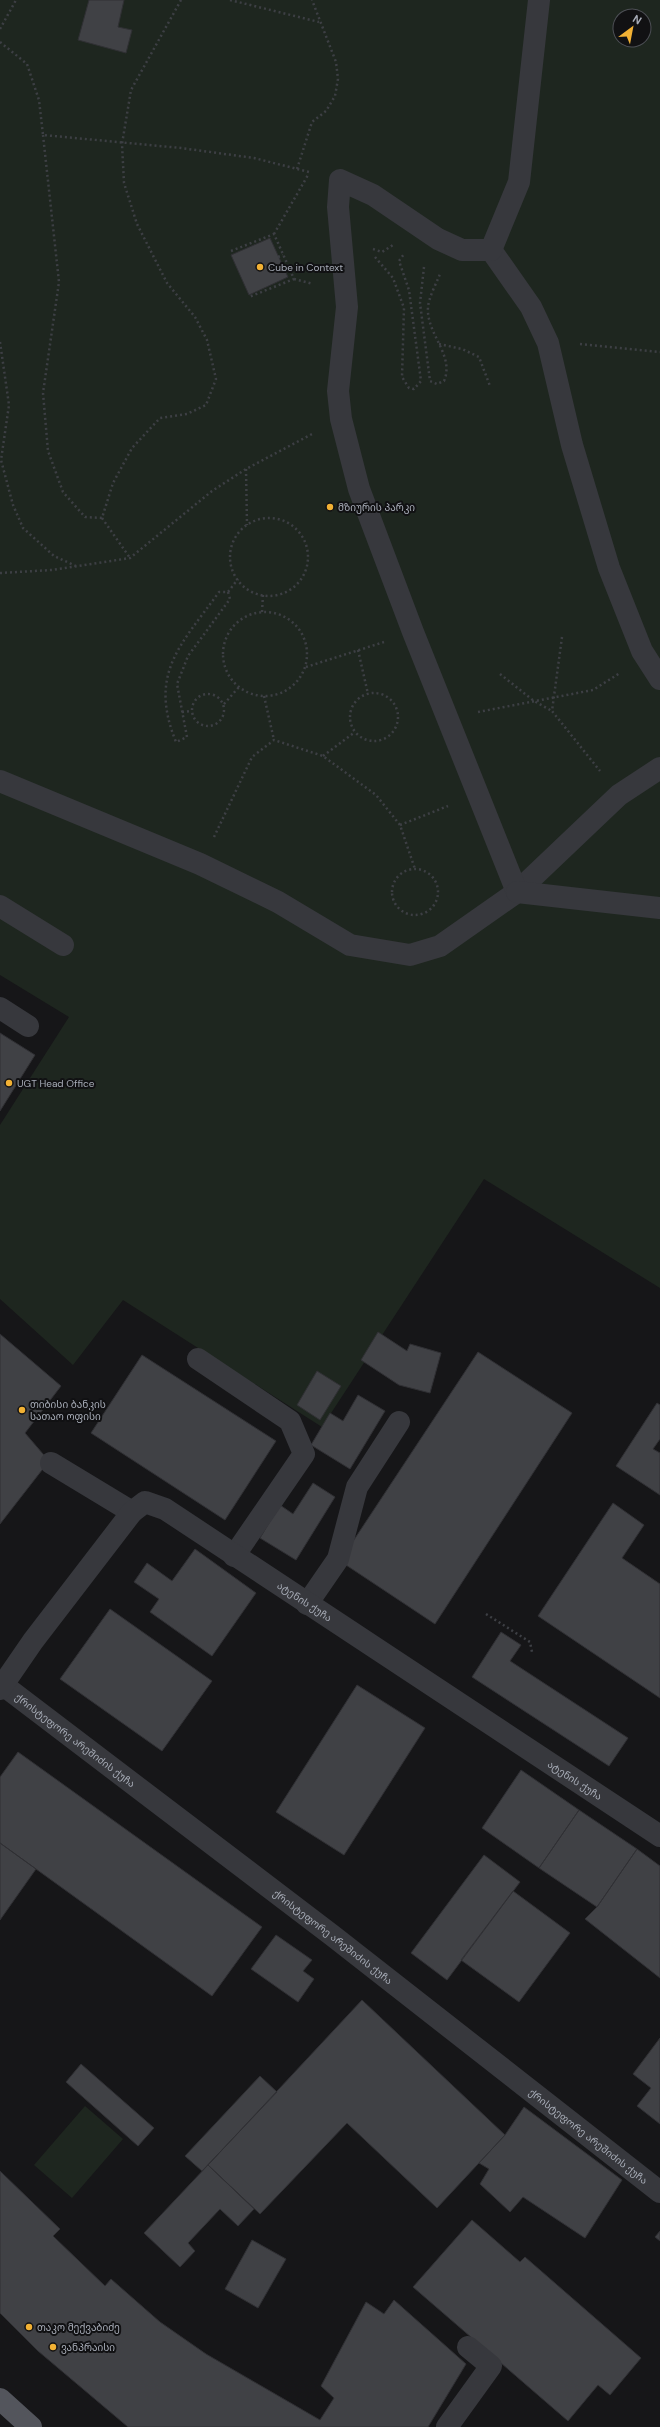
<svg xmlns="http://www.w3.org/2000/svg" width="660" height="2427" font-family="'DM Sans','Noto Sans Georgian',sans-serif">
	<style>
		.green { fill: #1e261f; fill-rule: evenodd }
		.building { fill: #404145; stroke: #303034 }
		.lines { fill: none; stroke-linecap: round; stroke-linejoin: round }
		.path { stroke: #3d3f44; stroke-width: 2.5; stroke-dasharray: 2 3; stroke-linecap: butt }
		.minor { stroke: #37383d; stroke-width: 22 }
		.major { stroke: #53555c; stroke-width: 22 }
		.poi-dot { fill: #f2b134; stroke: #111113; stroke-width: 1.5 }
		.labels { text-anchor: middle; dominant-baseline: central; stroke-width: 4; stroke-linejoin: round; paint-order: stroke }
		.poi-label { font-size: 10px; fill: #a8adb8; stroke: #111113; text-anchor: start }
		.street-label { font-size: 10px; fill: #a8adb8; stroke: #111113 }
	</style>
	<rect width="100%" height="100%" fill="#161618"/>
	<!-- green -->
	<path class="green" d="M 0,0 L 660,0 L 660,1288 L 484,1179 L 322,1427 L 123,1300 L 73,1365 L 0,1299 L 0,1125 L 69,1017 L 0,975 ZM 620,16 L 644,16 L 644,40 L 620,40 Z
		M 85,2106 L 123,2139 L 72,2198 L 34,2165 Z"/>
	<!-- building -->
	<path class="building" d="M 89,0 L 124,0 L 118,27 L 132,30 L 126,53 L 78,40 Z
		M 270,238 L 288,277 L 249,295 L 231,255 Z
		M 0,1033 L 35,1055 L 0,1111 Z
		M 378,1332 L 407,1351 L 410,1344 L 441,1353 L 430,1393 L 399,1385 L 361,1360 Z
		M 0,1334 L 61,1386 L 25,1433 L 49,1461 L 0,1524 Z
		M 478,1352 L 572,1413 L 435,1624 L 340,1561 Z
		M 142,1355 L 276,1441 L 225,1520 L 91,1433 Z
		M 317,1371 L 341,1386 L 320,1420 L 297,1405 Z
		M 358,1395 L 385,1411 L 350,1469 L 311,1445 L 330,1413 L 343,1421 Z
		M 657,1403 L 660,1405 L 660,1439 L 653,1449 L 660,1453 L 660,1495 L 616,1466 Z
		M 313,1483 L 335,1497 L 296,1560 L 260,1538 L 280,1505 L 293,1514 Z
		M 613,1503 L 644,1525 L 622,1558 L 660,1584 L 660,1698 L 538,1616 Z
		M 195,1549 L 256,1593 L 212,1656 L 150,1612 L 159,1599 L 134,1582 L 147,1563 L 172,1581 Z
		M 110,1609 L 212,1681 L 162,1751 L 60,1679 Z
		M 501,1632 L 521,1645 L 510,1661 L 628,1738 L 609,1766 L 472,1677 Z
		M 357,1685 L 425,1728 L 344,1855 L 276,1812 Z
		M 18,1752 L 262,1927 L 212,1996 L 0,1843 L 0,1777 Z
		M 521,1770 L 579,1810 L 539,1868 L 482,1828 Z
		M 579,1810 L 637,1849 L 597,1907 L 539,1868 Z
		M 0,1843 L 36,1869 L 0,1920 Z
		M 637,1849 L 660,1866 L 660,1978 L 585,1919 L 597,1907 Z
		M 484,1855 L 520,1882 L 447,1980 L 411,1953 Z
		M 513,1891 L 570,1933 L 519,2002 L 461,1960 Z
		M 276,1935 L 312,1960 L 303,1971 L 314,1979 L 298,2002 L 251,1969 Z
		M 362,2000 L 505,2135 L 437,2208 L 347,2123 L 260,2214 L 208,2165 Z
		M 660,2038 L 660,2124 L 637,2106 L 651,2088 L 633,2074 Z
		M 81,2064 L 154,2128 L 138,2146 L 66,2082 Z
		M 260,2076 L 277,2092 L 202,2171 L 185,2156 Z
		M 524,2107 L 622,2180 L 585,2238 L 523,2197 L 510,2212 L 480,2184 L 489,2169 L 479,2163 L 505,2135 Z
		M 208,2165 L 254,2209 L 238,2226 L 220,2209 L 188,2243 L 195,2251 L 180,2267 L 144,2233 Z
		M 0,2171 L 60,2229 L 53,2236 L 105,2286 L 111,2279 L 160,2322 L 206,2354 L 320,2420 L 334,2398 L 321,2386 L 366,2302 L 384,2314 L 394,2300 L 466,2364 L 428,2427 L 128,2427 L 38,2351 L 0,2313 Z
		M 472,2220 L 520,2262 L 525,2257 L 641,2358 L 610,2395 L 598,2385 L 568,2421 L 413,2287 Z
		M 660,2231 L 660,2241 L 655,2237 Z
		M 252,2240 L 286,2259 L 258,2308 L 225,2289 Z"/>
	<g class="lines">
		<!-- path -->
		<path class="path" d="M 230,0 L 319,22
			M 0,29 L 16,0
			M 0,42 L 27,64 L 39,100 L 43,135 L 181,148 L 254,158 L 309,172
			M 43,135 L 59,282 L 43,393 L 48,451 L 63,492 L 85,517 L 102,518 L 113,483 L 132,448 L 160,418 L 187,414 L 206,405 L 216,379 L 207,340 L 195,317 L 167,283 L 137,224 L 124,183 L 122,144 L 131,90 L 181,0
			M 297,169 L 312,122 L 326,111 L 335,96 L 338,79 L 336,62 L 312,0
			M 274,234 L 308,175
			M 373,249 L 382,252 L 393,245
			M 231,251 L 274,234 L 294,279 L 249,297
			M 278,257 L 283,255
			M 375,257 L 393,278 L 404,308 L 402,377 L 409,388 L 414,389 L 421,381 L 409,290 L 399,261 L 404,254
			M 424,267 L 420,303 L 430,381 L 437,384 L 444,381 C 455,355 426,334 428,307 C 429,297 436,284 440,274
			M 294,279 L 313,284
			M 0,342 L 9,405 L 1,460 L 13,505 L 23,528 L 54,556 L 78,567
			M 439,344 L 462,349 L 479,357 L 490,386
			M 580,344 L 660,352
			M 246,469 L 247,525
			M 102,518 L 130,558
			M230 557a39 39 0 1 1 78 0a39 39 0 1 1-78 0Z
			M 0,573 L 52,570 L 130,558 L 212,491 L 246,469 L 312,434
			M 228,592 L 230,599 L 188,656 L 177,684 L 187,737 L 176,742 C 148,673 181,645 219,592 L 228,592 L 238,579
			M223 654a42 42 0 1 1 84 0a42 42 0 1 1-84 0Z
			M 262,612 L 263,595
			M 562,637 L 552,711 L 600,771
			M 358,650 L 368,694
			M 306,667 L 384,642
			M 500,674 L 534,701 L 552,711
			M350 717a24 24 0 1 1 48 0a24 24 0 1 1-48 0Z
			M192 710a16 16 0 1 1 32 0a16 16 0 1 1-32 0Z
			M 264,696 L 274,740
			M 224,704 L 239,687
			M 182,712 L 192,711
			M 478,712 L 593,690 L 620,673
			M 323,756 L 355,732
			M 400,825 L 448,806
			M 214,837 L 252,757 L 274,740 L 323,756 L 376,795 L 400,825 L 415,869
			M392 892a23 23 0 1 1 46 0a23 23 0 1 1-46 0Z
			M 486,1614 L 530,1642 L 532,1652"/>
		<!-- minor -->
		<g class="minor">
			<path d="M 491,250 L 531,307 L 548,343 L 572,445 L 609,568 L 642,651 L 660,679"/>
			<path d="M 0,781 L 200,864 L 278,902 L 350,945 L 410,955 L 440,946 L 517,892 L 619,795 L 660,768"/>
			<path d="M 517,892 L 413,632 L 359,489 L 341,419 L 338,391 L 347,307 L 338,207 L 340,180 L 373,195 L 438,239 L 462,250 L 491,250 L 519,182 L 539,0"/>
			<path d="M 517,892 L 660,908"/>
			<path d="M 0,906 L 63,945"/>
			<path d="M 0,1008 L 28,1026"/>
			<path d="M 198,1359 L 290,1421 L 304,1454 L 234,1556"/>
			<path d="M 51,1463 L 132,1512"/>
			<path d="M 307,1604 L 338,1559 L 357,1487 L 399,1422"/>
			<path id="s1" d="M 3,1685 L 333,1936 L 660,2192"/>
			<path id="s2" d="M 0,1689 L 33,1641 L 132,1512 L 145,1502 L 165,1509 L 660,1836"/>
			<path d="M 447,2427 L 491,2366 L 468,2347"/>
		</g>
		<!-- major -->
		<path class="major" d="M 0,2399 L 31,2427"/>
	</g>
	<!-- markers -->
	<g class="poi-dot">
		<circle cx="260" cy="267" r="4"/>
		<circle cx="330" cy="507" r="4"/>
		<circle cx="9" cy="1083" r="4"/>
		<circle cx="22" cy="1410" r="4"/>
		<circle cx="29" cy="2327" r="4"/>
		<circle cx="53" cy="2347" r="4"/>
	</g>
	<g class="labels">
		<!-- poi labels -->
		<g class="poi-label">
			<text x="268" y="267">Cube in Context</text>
			<text x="338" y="507">მზიურის პარკი</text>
			<text x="17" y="1083">UGT Head Office</text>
			<text x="30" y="1404">თიბისი ბანკის<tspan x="30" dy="12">სათაო ოფისი</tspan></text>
			<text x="37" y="2327">თაკო მექვაბიძე</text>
			<text x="61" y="2347">ვანპრაისი</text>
		</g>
		<!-- street labels -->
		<g class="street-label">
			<text stroke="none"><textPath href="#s2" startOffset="426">ატენის ქუჩა</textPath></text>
			<text stroke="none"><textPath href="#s1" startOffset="91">ქრისტეფორე არეშიძის ქუჩა</textPath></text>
			<text stroke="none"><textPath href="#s2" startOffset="750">ატენის ქუჩა</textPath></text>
			<text stroke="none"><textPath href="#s1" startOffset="415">ქრისტეფორე არეშიძის ქუჩა</textPath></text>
			<text stroke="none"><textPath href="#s1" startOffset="739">ქრისტეფორე არეშიძის ქუჩა</textPath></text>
		</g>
	</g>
	<!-- north arrow -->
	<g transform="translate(632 28) rotate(32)"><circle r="19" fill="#111113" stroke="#4d4f55"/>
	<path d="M0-3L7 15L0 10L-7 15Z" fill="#f2b134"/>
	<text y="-6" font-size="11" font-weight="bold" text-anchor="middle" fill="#a8adb8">N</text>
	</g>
</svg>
